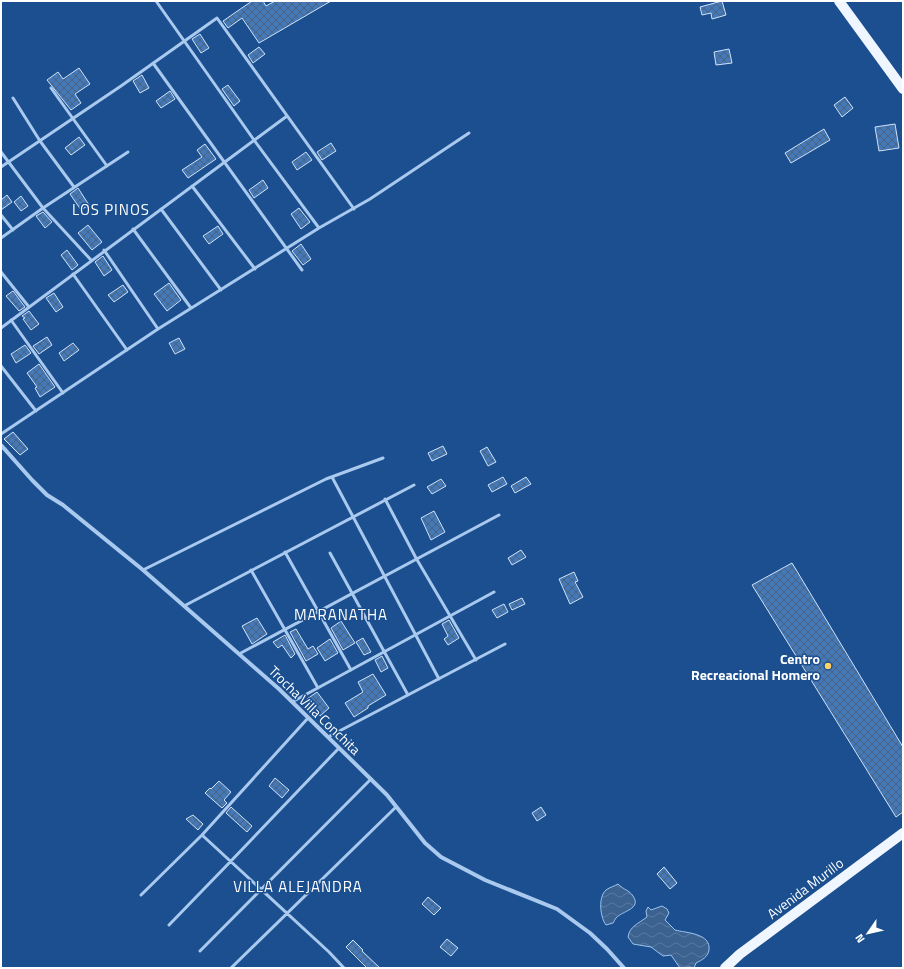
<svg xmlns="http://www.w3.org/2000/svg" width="904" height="969" font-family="'Titillium Web',sans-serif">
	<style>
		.water { fill: url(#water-waves); stroke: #9cc4f0 }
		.building { fill: url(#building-cross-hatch); stroke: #cfe3fa }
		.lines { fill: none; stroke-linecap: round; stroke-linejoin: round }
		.lane { stroke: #a9c9ee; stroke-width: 3 }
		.street { stroke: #a9c9ee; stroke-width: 4 }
		.primary { stroke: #f0f6ff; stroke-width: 10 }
		.poi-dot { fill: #ffd166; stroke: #1b4f8f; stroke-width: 1.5 }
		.labels { text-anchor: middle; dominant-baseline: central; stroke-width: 3; stroke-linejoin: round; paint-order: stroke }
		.poi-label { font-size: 14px; font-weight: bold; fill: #fff; stroke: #1b4f8f; text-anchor: end }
		.street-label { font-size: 14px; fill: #fff; stroke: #1b4f8f }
		.neighbourhood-label { font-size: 15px; letter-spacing: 1px; fill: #fff; stroke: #1b4f8f }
	</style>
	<defs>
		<pattern id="water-waves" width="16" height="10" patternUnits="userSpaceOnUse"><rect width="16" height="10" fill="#3c6290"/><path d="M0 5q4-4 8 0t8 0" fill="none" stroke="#597aa1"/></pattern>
		<pattern id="building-cross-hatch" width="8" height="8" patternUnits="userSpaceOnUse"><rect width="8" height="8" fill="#4478b7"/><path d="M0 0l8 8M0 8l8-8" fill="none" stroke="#486282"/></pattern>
	</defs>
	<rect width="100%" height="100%" fill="#1b4f8f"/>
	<!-- water -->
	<path class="water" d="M 618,884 C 624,890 629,890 633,896 C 642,909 622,911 616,918 C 615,919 614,922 613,923 L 606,925 C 600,917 598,897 606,890 C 610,887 615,886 618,884 Z
		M 662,906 L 667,909 L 669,913 L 665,920 L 675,930 C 686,933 711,933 709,950 C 708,957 702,960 696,963 L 694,968 L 690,967 L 680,968 L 671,955 L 663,956 L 651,947 L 633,944 L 628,937 C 629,927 639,923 647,917 L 646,911 L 648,907 L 651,910 Z"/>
	<!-- building -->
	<path class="building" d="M 252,1 L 263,1 L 266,6 L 275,1 L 331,1 L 259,43 L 242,18 L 228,28 L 223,21 Z
		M 722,1 L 726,15 L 712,19 L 711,13 L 702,15 L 700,7 Z
		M 200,34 L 209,48 L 201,53 L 192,39 Z
		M 259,47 L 265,54 L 253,63 L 248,55 Z
		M 729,49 L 732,63 L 716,65 L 714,52 Z
		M 79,68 L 90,84 L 75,94 L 81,103 L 71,110 L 47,80 L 58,72 L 63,79 Z
		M 142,75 L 149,88 L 140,93 L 133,81 Z
		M 228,85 L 240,101 L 234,106 L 222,89 Z
		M 170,91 L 175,99 L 161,108 L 156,101 Z
		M 845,97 L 853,108 L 842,117 L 834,105 Z
		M 895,124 L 899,148 L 879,151 L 875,127 Z
		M 824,129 L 830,140 L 791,163 L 785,153 Z
		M 79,137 L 85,145 L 71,155 L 65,148 Z
		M 331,143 L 336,151 L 322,160 L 317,152 Z
		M 205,144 L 216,159 L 188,178 L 182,170 L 202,157 L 197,150 Z
		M 306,152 L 312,160 L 297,170 L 292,162 Z
		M 263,180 L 268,188 L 254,198 L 249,190 Z
		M 78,188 L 89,205 L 81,210 L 70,194 Z
		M 7,195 L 12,202 L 1,210 L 1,200 Z
		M 21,196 L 28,206 L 21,211 L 14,202 Z
		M 299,208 L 310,222 L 301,229 L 291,214 Z
		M 43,212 L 52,222 L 45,228 L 36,216 Z
		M 88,225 L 102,242 L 92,250 L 78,233 Z
		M 218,226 L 223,234 L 209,244 L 203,236 Z
		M 301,244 L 311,259 L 303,265 L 292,251 Z
		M 67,250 L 78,265 L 72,270 L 61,255 Z
		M 103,256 L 112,270 L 104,276 L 95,262 Z
		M 169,283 L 181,300 L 167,311 L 154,294 Z
		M 123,285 L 128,292 L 114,302 L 108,295 Z
		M 13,291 L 25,307 L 19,311 L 6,296 Z
		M 54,293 L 63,307 L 56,312 L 46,298 Z
		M 29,311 L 39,324 L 31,330 L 23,319 L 25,318 L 22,316 Z
		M 47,337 L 52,345 L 39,354 L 33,346 Z
		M 179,338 L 185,349 L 175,354 L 169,343 Z
		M 73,343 L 79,350 L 64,361 L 59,353 Z
		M 25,345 L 31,353 L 16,363 L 11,354 Z
		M 39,364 L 55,387 L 40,397 L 35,388 L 37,387 L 27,373 Z
		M 13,432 L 28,449 L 20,455 L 4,439 Z
		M 443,446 L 447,454 L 432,461 L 428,453 Z
		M 487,447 L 496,462 L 488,466 L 480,451 Z
		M 503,477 L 507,484 L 492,492 L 488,485 Z
		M 526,477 L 531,484 L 515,493 L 511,486 Z
		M 441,479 L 446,486 L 432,494 L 427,487 Z
		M 434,511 L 445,532 L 431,540 L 421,518 Z
		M 521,550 L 526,557 L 512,565 L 508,558 Z
		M 792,563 L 903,747 L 903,812 L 896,817 L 752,585 Z
		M 574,572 L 578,581 L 575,582 L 583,597 L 570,604 L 559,579 Z
		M 522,598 L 525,604 L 512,610 L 509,604 Z
		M 504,604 L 508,612 L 497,618 L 492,610 Z
		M 257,618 L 267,634 L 252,644 L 242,626 Z
		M 449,620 L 459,638 L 448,645 L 444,639 L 448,636 L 442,624 Z
		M 341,621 L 355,643 L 343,650 L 331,628 Z
		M 296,629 L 308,649 L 313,646 L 318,654 L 306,661 L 290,632 Z
		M 285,635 L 295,654 L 291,658 L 282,645 L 278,648 L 273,642 Z
		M 363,638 L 371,652 L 364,655 L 356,642 Z
		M 330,639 L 338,653 L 325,661 L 317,648 Z
		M 382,656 L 388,668 L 381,672 L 375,660 Z
		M 373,674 L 386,695 L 368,706 L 368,708 L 354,717 L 345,703 L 363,692 L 358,682 Z
		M 317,692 L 329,708 L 320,716 L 307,699 Z
		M 275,778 L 289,790 L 282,798 L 269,786 Z
		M 219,781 L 231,792 L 224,800 L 227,803 L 222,808 L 205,793 L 210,788 L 211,789 Z
		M 231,807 L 252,826 L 247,832 L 226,813 Z
		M 541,807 L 546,815 L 537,821 L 532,813 Z
		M 193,815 L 203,824 L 198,830 L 186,819 Z
		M 664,867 L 677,883 L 670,889 L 657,874 Z
		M 428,897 L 441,908 L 434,915 L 422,904 Z
		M 447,939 L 458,948 L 451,956 L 440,947 Z
		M 353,940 L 363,950 L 362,951 L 380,968 L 367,968 L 346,947 Z"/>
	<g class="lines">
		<!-- lane -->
		<path class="lane" d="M 156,1 L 254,140 L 319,228
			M 153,63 L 302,270
			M 51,88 L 107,166
			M 13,98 L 40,141 L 74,187
			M 1,152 L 43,208 L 91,260
			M 1,167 L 121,86 L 217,18 L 354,209
			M 192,186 L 255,269
			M 161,209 L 221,290
			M 1,215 L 13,230
			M 133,229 L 191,308
			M 1,238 L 43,208 L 128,152
			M 104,250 L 158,329
			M 1,272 L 29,307
			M 73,274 L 127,350
			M 11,320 L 63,393
			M 1,328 L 287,116
			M 1,366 L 36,411
			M 1,434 L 158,329 L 319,228 L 370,199 L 469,133
			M 332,477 L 439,679
			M 385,499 L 416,558 L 476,660
			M 285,552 L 351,670
			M 330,553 L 408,695
			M 143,570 L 326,479 L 383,458
			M 251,570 L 318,688
			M 184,606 L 414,485
			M 239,654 L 499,515
			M 292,702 L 494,592
			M 328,737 L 505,644
			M 202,835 L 329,952 L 344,968
			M 141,895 L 202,835 L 308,718
			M 169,925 L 231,861 L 339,748
			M 200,951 L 371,779
			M 231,968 L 396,807"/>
		<!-- street -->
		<path class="street" d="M 1,445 L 32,480 L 47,495 L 63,505 L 143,570 L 279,689 L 387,795 L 425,843 L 441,857 L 485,880 L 557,909 L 590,933 L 607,949 L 624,968"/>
		<!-- primary -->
		<path class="primary" d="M 839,1 L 903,89
			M 725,968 L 740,954 L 903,833"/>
	</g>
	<!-- markers -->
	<circle class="poi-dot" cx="828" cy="666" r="4"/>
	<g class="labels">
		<!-- poi labels -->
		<g class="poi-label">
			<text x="820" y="658">Centro<tspan x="820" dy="16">Recreacional Homero</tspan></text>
		</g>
		<!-- street labels -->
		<g class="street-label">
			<text transform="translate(315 710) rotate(44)">Trocha Villa Conchita</text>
			<text transform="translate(805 888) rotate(-37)">Avenida Murillo</text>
		</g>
		<!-- neighbourhood labels -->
		<g class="neighbourhood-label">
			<text x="111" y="209">LOS PINOS</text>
			<text x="341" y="614">MARANATHA</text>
			<text x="298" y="886">VILLA ALEJANDRA</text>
		</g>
	</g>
	<!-- border -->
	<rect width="904" height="969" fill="none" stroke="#ffffff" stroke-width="4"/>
	<!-- north arrow -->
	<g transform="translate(868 933) rotate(236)" stroke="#1b4f8f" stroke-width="3" paint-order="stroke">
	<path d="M0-3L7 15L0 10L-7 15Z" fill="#ffffff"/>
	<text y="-6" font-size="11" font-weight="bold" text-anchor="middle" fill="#ffffff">N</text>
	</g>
</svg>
